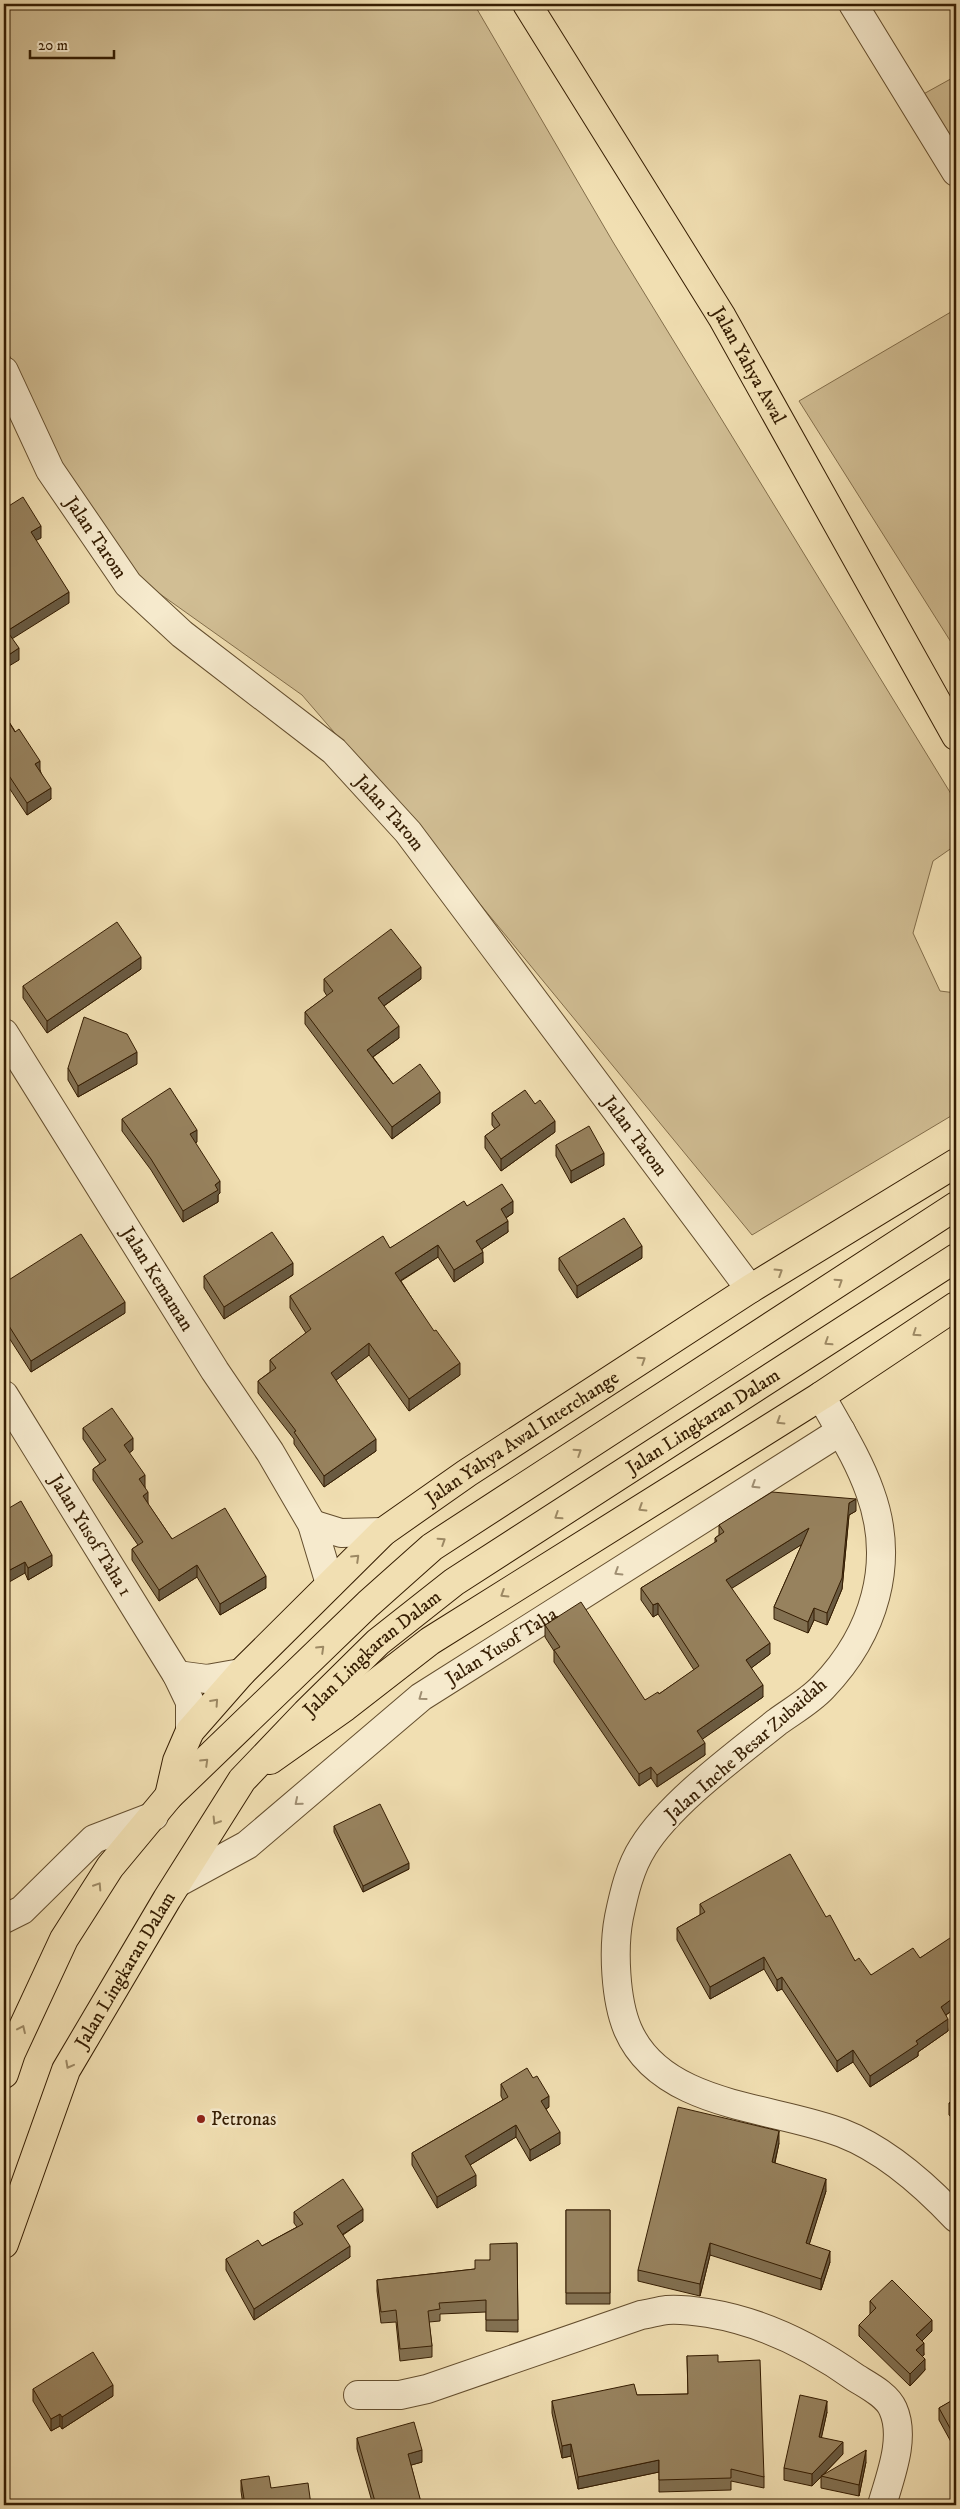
<svg xmlns="http://www.w3.org/2000/svg" width="960" height="2509" font-family="'IM FELL DW Pica',serif">
	<style>
		.green { fill: #d1be94; stroke: #836e4b }
		.lines { fill: none; stroke-linecap: round; stroke-linejoin: round }
		.minor-casing { stroke: #644e2e; stroke-width: 30 }
		.major-casing { stroke: #351d02; stroke-width: 30 }
		.highway-casing { stroke: #351d02; stroke-width: 30 }
		.minor { stroke: #f6eacd; stroke-width: 28 }
		.major { stroke: #f1dfb2; stroke-width: 28 }
		.highway { stroke: #f1dfb2; stroke-width: 28 }
		.wall { fill: #827051; stroke: #351d02 }
		.shaded-wall { fill: #6a5b42; stroke: #351d02 }
		.building { fill: #97825e; stroke: #351d02 }
		.oneway { stroke: #9c8863 }
		.oneway2 { stroke: #9f8e72 }
		.poi-dot { fill: #8f2418; stroke: #f6eacd; stroke-width: 2 }
		.labels { text-anchor: middle; dominant-baseline: central; stroke-width: 5; stroke-linejoin: round; paint-order: stroke }
		.street-label { font-size: 19px; fill: #351d02; stroke: #f6eacd }
		.poi-label { font-size: 19px; fill: #351d02; stroke: #f6eacd; text-anchor: start }
	</style>
	<rect width="100%" height="100%" fill="#f1dfb2"/>
	<filter id="stains"><feTurbulence type="fractalNoise" baseFrequency=".004" numOctaves="4"/><feColorMatrix values="0 0 0 0 .2 0 0 0 0 .09 0 0 0 0 .02 0 0 0 .5 -.17"/></filter>
	<radialGradient id="worn" r=".72"><stop offset=".6" stop-color="#630" stop-opacity="0"/><stop offset="1" stop-color="#630" stop-opacity=".3"/></radialGradient>
	<!-- green -->
	<path class="green" d="M 4,4 L 474,4 L 613,242 L 956,802 L 956,845 L 933,861 L 913,933 L 940,991 L 956,993 L 956,1113 L 752,1235 L 433,847 L 302,695 L 139,579 L 91,526 L 4,344 Z
		M 956,76 L 956,180 L 900,107 Z
		M 956,309 L 956,650 L 799,401 Z"/>
	<g class="lines">
		<defs>
			<g id="minor">
				<path d="M 853,4 L 956,172"/>
				<path id="s1" d="M 4,371 L 50,470 L 128,584 L 182,634 L 334,751 L 408,832 L 750,1289"/>
				<path id="s2" d="M 4,1033 L 215,1371 L 270,1452 L 312,1524 L 330,1584"/>
				<path id="s3" d="M 4,1395 L 177,1675 L 190,1702 L 190,1731"/>
				<path d="M 821,1396 C 838,1427 858,1458 870,1492 C 896,1563 874,1634 823,1687 C 810,1701 792,1711 777,1722 C 736,1755 670,1803 643,1847 C 630,1867 624,1893 619,1917 C 613,1948 615,2000 628,2030 C 662,2108 773,2106 842,2133 C 886,2150 924,2184 956,2218"/>
				<path d="M 312,1524 L 341,1533 L 383,1532"/>
				<path d="M 177,1675 L 207,1679 L 241,1673"/>
				<path id="s4" d="M 179,1882 L 247,1845 L 421,1697 L 841,1431"/>
				<path d="M 4,1919 L 22,1910 L 94,1839 L 154,1816"/>
				<path d="M 358,2395 L 400,2395 L 427,2389 L 641,2315 C 649,2314 658,2311 667,2310 C 680,2309 695,2311 708,2313 C 763,2322 811,2346 856,2378 C 869,2386 887,2395 893,2409 C 906,2438 890,2477 882,2505"/>
			</g>
			<g id="major">
				<path id="s5" d="M 527,4 L 722,317 L 956,736"/>
				<path d="M 270,1760 L 345,1707 L 430,1641 L 821,1396 L 956,1306"/>
				<path id="s6" d="M 169,1796 L 177,1761 L 190,1731 L 241,1673 L 383,1532 L 467,1473 L 750,1289 L 956,1163"/>
			</g>
			<g id="highway">
				<path d="M 4,2074 L 11,2053 L 64,1939 L 110,1867 L 169,1796 L 368,1604 L 432,1547 L 956,1206"/>
				<path id="s7" d="M 4,2244 L 66,2070 L 167,1899 L 242,1780 L 306,1713 L 378,1642 L 454,1582 L 956,1258"/>
			</g>
		</defs>
		<!-- minor casing -->
		<use href="#minor" class="minor-casing"/>
		<!-- major casing -->
		<use href="#major" class="major-casing"/>
		<!-- highway casing -->
		<use href="#highway" class="highway-casing"/>
		<!-- minor -->
		<use href="#minor" class="minor"/>
		<!-- major -->
		<use href="#major" class="major"/>
		<!-- highway -->
		<use href="#highway" class="highway"/>
	</g>
	<!-- wall -->
	<path class="wall" d="M 4,714 L 40,770 L 51,799 L 27,815 L 4,780 Z
		M 141,969 L 47,1033 L 23,998 L 23,986 Z
		M 324,979 L 421,979 L 384,1006 L 399,1038 L 373,1057 L 393,1084 L 440,1103 L 392,1139 L 305,1024 L 305,1012 L 327,996 L 324,991 Z
		M 137,1064 L 78,1097 L 68,1080 L 68,1068 Z
		M 492,1113 L 555,1132 L 501,1171 L 485,1148 L 485,1136 L 495,1129 L 492,1125 Z
		M 122,1119 L 197,1142 L 195,1143 L 220,1193 L 218,1195 L 218,1202 L 183,1222 L 151,1170 L 122,1131 Z
		M 556,1145 L 604,1165 L 571,1183 L 556,1156 Z
		M 467,1206 L 513,1213 L 506,1218 L 508,1232 L 482,1249 L 483,1263 L 454,1282 L 438,1257 L 401,1281 L 460,1375 L 409,1411 L 369,1355 L 336,1380 L 376,1451 L 324,1487 L 294,1444 L 294,1439 L 258,1393 L 258,1381 L 270,1372 L 270,1360 L 306,1333 L 290,1308 L 290,1296 L 390,1248 Z
		M 559,1258 L 642,1258 L 577,1298 L 559,1270 Z
		M 293,1275 L 224,1319 L 204,1288 L 204,1276 Z
		M 4,1283 L 125,1313 L 31,1372 L 4,1330 Z
		M 83,1428 L 133,1450 L 129,1453 L 145,1487 L 148,1504 L 172,1539 L 266,1588 L 220,1615 L 197,1577 L 159,1601 L 132,1560 L 132,1549 L 138,1545 L 93,1480 L 93,1469 L 100,1464 L 83,1439 Z
		M 4,1511 L 52,1566 L 28,1580 L 25,1573 Z
		M 856,1511 L 849,1515 L 842,1589 L 827,1625 L 814,1620 L 808,1633 L 774,1619 L 774,1607 L 802,1544 L 731,1588 L 770,1654 L 751,1668 L 763,1697 L 702,1739 L 705,1755 L 657,1787 L 651,1778 L 639,1786 L 554,1662 L 554,1651 L 545,1637 L 545,1625 L 645,1700 L 659,1694 L 694,1670 L 658,1614 L 653,1617 L 641,1600 L 641,1588 L 715,1543 L 715,1538 L 719,1535 L 719,1525 Z
		M 334,1826 L 409,1869 L 363,1892 L 334,1832 Z
		M 700,1904 L 826,1917 L 855,1961 L 871,1975 L 920,1958 L 953,1937 L 953,1925 L 956,1923 L 956,2008 L 946,2015 L 948,2031 L 918,2052 L 918,2056 L 870,2087 L 853,2062 L 837,2072 L 782,1989 L 777,1991 L 764,1969 L 710,1999 L 677,1940 L 677,1928 L 700,1915 Z
		M 501,2084 L 549,2107 L 546,2109 L 560,2144 L 530,2161 L 516,2137 L 470,2165 L 476,2186 L 437,2208 L 412,2165 L 412,2153 L 503,2100 L 501,2096 Z
		M 956,2096 L 956,2122 L 949,2115 L 949,2103 Z
		M 779,2143 L 775,2163 L 826,2191 L 809,2244 L 830,2262 L 821,2290 L 710,2255 L 700,2296 L 638,2281 L 638,2270 Z
		M 566,2210 L 610,2210 L 610,2304 L 566,2304 Z
		M 294,2212 L 363,2221 L 343,2235 L 350,2257 L 254,2320 L 226,2270 L 226,2259 L 262,2246 L 297,2227 L 294,2223 Z
		M 517,2243 L 518,2332 L 486,2331 L 486,2312 L 440,2314 L 440,2321 L 429,2322 L 432,2346 L 432,2357 L 400,2361 L 396,2322 L 381,2323 L 377,2291 L 377,2280 L 475,2269 Z
		M 870,2301 L 932,2331 L 922,2341 L 924,2355 L 922,2356 L 925,2370 L 910,2386 L 859,2336 L 859,2325 L 870,2314 Z
		M 687,2356 L 718,2362 L 764,2477 L 764,2488 L 731,2481 L 731,2490 L 659,2492 L 659,2472 L 578,2489 L 571,2456 L 562,2458 L 552,2413 L 552,2401 L 637,2395 L 688,2394 Z
		M 956,2380 L 956,2451 L 939,2420 L 939,2408 L 954,2400 L 951,2395 L 951,2383 Z
		M 33,2389 L 113,2396 L 62,2429 L 60,2426 L 51,2431 L 33,2401 Z
		M 827,2412 L 821,2438 L 843,2454 L 822,2476 L 866,2462 L 859,2496 L 821,2488 L 821,2477 L 812,2486 L 784,2480 L 784,2468 Z
		M 357,2438 L 422,2462 L 411,2465 L 421,2505 L 373,2505 L 357,2449 Z
		M 241,2480 L 271,2488 L 311,2505 L 243,2505 L 241,2491 Z"/>
	<!-- shaded-wall -->
	<path class="shaded-wall" d="M 41,526 L 41,538 L 31,543 L 31,532 Z
		M 69,592 L 69,603 L 7,642 L 7,631 Z
		M 19,648 L 19,660 L 4,669 L 4,658 Z
		M 40,761 L 40,773 L 35,764 Z
		M 51,788 L 51,799 L 27,815 L 27,803 Z
		M 141,957 L 141,969 L 47,1033 L 47,1021 Z
		M 421,967 L 421,979 L 378,1010 L 378,998 Z
		M 399,1026 L 399,1038 L 367,1061 L 367,1050 Z
		M 137,1052 L 137,1064 L 78,1097 L 78,1086 Z
		M 440,1092 L 440,1103 L 392,1139 L 392,1127 Z
		M 555,1121 L 555,1132 L 501,1171 L 501,1159 Z
		M 197,1130 L 197,1142 L 190,1146 L 190,1134 Z
		M 604,1153 L 604,1165 L 571,1183 L 571,1171 Z
		M 220,1181 L 220,1193 L 218,1195 L 218,1202 L 183,1222 L 183,1211 L 215,1185 Z
		M 513,1201 L 513,1213 L 501,1221 L 501,1209 Z
		M 508,1221 L 508,1232 L 476,1253 L 476,1241 Z
		M 438,1245 L 438,1257 L 395,1284 L 395,1273 Z
		M 642,1246 L 642,1258 L 577,1298 L 577,1286 Z
		M 483,1252 L 483,1263 L 454,1282 L 454,1270 Z
		M 293,1263 L 293,1275 L 224,1319 L 224,1307 Z
		M 125,1302 L 125,1313 L 31,1372 L 31,1361 Z
		M 369,1343 L 369,1355 L 331,1384 L 331,1373 Z
		M 460,1363 L 460,1375 L 409,1411 L 409,1399 Z
		M 133,1438 L 133,1450 L 124,1457 L 124,1445 Z
		M 376,1439 L 376,1451 L 324,1487 L 324,1476 Z
		M 145,1475 L 145,1487 L 139,1491 L 139,1479 Z
		M 148,1492 L 148,1504 L 143,1496 Z
		M 856,1499 L 856,1511 L 849,1515 L 842,1589 L 827,1625 L 827,1613 L 849,1503 Z
		M 809,1528 L 809,1540 L 726,1592 L 726,1580 Z
		M 52,1555 L 52,1566 L 28,1580 L 28,1568 Z
		M 25,1562 L 25,1573 L 4,1585 L 4,1573 Z
		M 197,1565 L 197,1577 L 159,1601 L 159,1590 Z
		M 266,1576 L 266,1588 L 220,1615 L 220,1604 Z
		M 658,1603 L 658,1614 L 653,1617 L 653,1605 Z
		M 814,1608 L 814,1620 L 808,1633 L 808,1622 Z
		M 770,1643 L 770,1654 L 746,1672 L 746,1660 Z
		M 763,1685 L 763,1697 L 697,1743 L 697,1731 Z
		M 705,1743 L 705,1755 L 657,1787 L 657,1775 Z
		M 651,1767 L 651,1778 L 639,1786 L 639,1774 Z
		M 409,1863 L 409,1869 L 363,1892 L 363,1886 Z
		M 764,1957 L 764,1969 L 710,1999 L 710,1987 Z
		M 782,1977 L 782,1989 L 777,1991 L 777,1980 Z
		M 956,1996 L 956,2008 L 941,2018 L 941,2007 Z
		M 948,2019 L 948,2031 L 918,2052 L 918,2056 L 870,2087 L 870,2076 L 916,2041 Z
		M 853,2050 L 853,2062 L 837,2072 L 837,2061 Z
		M 549,2096 L 549,2107 L 541,2112 L 541,2101 Z
		M 516,2125 L 516,2137 L 465,2168 L 465,2156 Z
		M 779,2131 L 779,2143 L 772,2174 L 772,2162 Z
		M 560,2132 L 560,2144 L 530,2161 L 530,2150 Z
		M 476,2175 L 476,2186 L 437,2208 L 437,2197 Z
		M 826,2179 L 826,2191 L 806,2255 L 806,2243 Z
		M 363,2209 L 363,2221 L 337,2238 L 337,2226 Z
		M 710,2243 L 710,2255 L 700,2296 L 700,2284 Z
		M 350,2246 L 350,2257 L 254,2320 L 254,2309 Z
		M 830,2251 L 830,2262 L 821,2290 L 821,2279 Z
		M 932,2320 L 932,2331 L 916,2347 L 916,2335 Z
		M 924,2343 L 924,2355 L 916,2362 L 916,2350 Z
		M 925,2359 L 925,2370 L 910,2386 L 910,2374 Z
		M 113,2385 L 113,2396 L 62,2429 L 62,2417 Z
		M 827,2401 L 827,2412 L 819,2449 L 819,2437 Z
		M 60,2414 L 60,2426 L 51,2431 L 51,2419 Z
		M 843,2442 L 843,2454 L 812,2486 L 812,2474 Z
		M 571,2444 L 571,2456 L 562,2458 L 562,2446 Z
		M 422,2450 L 422,2462 L 408,2466 L 408,2454 Z
		M 866,2450 L 866,2462 L 859,2496 L 859,2485 Z
		M 659,2460 L 659,2472 L 578,2489 L 578,2477 Z
		M 421,2502 L 421,2505 L 411,2505 Z"/>
	<!-- building -->
	<path class="building" d="M 23,497 L 41,526 L 31,532 L 69,592 L 7,631 L 19,648 L 4,658 L 4,509 Z
		M 4,714 L 15,732 L 19,729 L 40,761 L 35,764 L 51,788 L 27,803 L 4,768 Z
		M 117,922 L 141,957 L 47,1021 L 23,986 Z
		M 391,929 L 421,967 L 378,998 L 399,1026 L 367,1050 L 393,1084 L 420,1064 L 440,1092 L 392,1127 L 305,1012 L 333,991 L 324,979 Z
		M 84,1017 L 127,1034 L 137,1052 L 78,1086 L 68,1068 Z
		M 170,1088 L 197,1130 L 190,1134 L 220,1181 L 215,1185 L 218,1190 L 183,1211 L 151,1159 L 122,1119 Z
		M 525,1090 L 535,1104 L 540,1100 L 555,1121 L 501,1159 L 485,1136 L 500,1125 L 492,1113 Z
		M 589,1126 L 604,1153 L 571,1171 L 556,1145 Z
		M 502,1184 L 513,1201 L 501,1209 L 508,1221 L 476,1241 L 483,1252 L 454,1270 L 438,1245 L 395,1273 L 434,1331 L 436,1330 L 460,1363 L 409,1399 L 369,1343 L 331,1373 L 376,1439 L 324,1476 L 294,1432 L 296,1431 L 258,1381 L 276,1368 L 270,1360 L 311,1329 L 290,1296 L 383,1236 L 390,1248 L 464,1201 L 467,1206 Z
		M 624,1218 L 642,1246 L 577,1286 L 559,1258 Z
		M 272,1232 L 293,1263 L 224,1307 L 204,1276 Z
		M 81,1234 L 125,1302 L 31,1361 L 4,1318 L 4,1283 Z
		M 112,1408 L 133,1438 L 124,1445 L 145,1475 L 139,1479 L 148,1492 L 143,1496 L 172,1539 L 225,1508 L 266,1576 L 220,1604 L 197,1565 L 159,1590 L 132,1549 L 143,1542 L 93,1469 L 106,1460 L 83,1428 Z
		M 772,1492 L 856,1499 L 849,1503 L 842,1578 L 827,1613 L 814,1608 L 808,1622 L 774,1607 L 809,1528 L 726,1580 L 770,1643 L 746,1660 L 763,1685 L 697,1731 L 705,1743 L 657,1775 L 651,1767 L 639,1774 L 554,1650 L 560,1647 L 545,1625 L 581,1602 L 645,1700 L 658,1692 L 659,1694 L 699,1666 L 658,1603 L 653,1605 L 641,1588 L 717,1541 L 715,1538 L 724,1532 L 719,1525 Z
		M 21,1501 L 52,1555 L 28,1568 L 25,1562 L 4,1573 L 4,1511 Z
		M 380,1804 L 409,1863 L 363,1886 L 334,1826 Z
		M 790,1854 L 826,1917 L 830,1915 L 855,1961 L 859,1958 L 871,1975 L 913,1948 L 920,1958 L 956,1934 L 956,1996 L 941,2007 L 948,2019 L 916,2041 L 918,2044 L 870,2076 L 853,2050 L 837,2061 L 782,1977 L 777,1980 L 764,1957 L 710,1987 L 677,1928 L 705,1912 L 700,1904 Z
		M 956,1923 L 956,1930 L 953,1925 Z
		M 527,2068 L 533,2078 L 537,2076 L 549,2096 L 541,2101 L 560,2132 L 530,2150 L 516,2125 L 465,2156 L 476,2175 L 437,2197 L 412,2153 L 508,2097 L 501,2084 Z
		M 956,2096 L 956,2110 L 949,2103 Z
		M 678,2107 L 779,2131 L 772,2162 L 826,2179 L 806,2243 L 830,2251 L 821,2279 L 710,2243 L 700,2284 L 638,2270 Z
		M 343,2179 L 363,2209 L 337,2226 L 350,2246 L 254,2309 L 226,2259 L 258,2240 L 262,2246 L 303,2224 L 294,2212 Z
		M 566,2210 L 610,2210 L 610,2293 L 566,2293 Z
		M 517,2243 L 518,2320 L 486,2320 L 486,2300 L 439,2303 L 440,2309 L 428,2311 L 432,2346 L 400,2349 L 396,2310 L 381,2312 L 377,2280 L 475,2269 L 475,2260 L 490,2260 L 490,2244 Z
		M 892,2280 L 932,2320 L 916,2335 L 924,2343 L 916,2350 L 925,2359 L 910,2374 L 859,2325 L 876,2308 L 870,2301 Z
		M 93,2352 L 113,2385 L 62,2417 L 60,2414 L 51,2419 L 33,2389 Z
		M 718,2355 L 718,2362 L 760,2360 L 764,2477 L 731,2469 L 731,2478 L 659,2480 L 659,2460 L 578,2477 L 571,2444 L 562,2446 L 552,2401 L 634,2384 L 637,2395 L 688,2394 L 687,2356 Z
		M 956,2380 L 956,2392 L 951,2383 Z
		M 800,2395 L 827,2401 L 819,2437 L 843,2442 L 812,2474 L 784,2468 Z
		M 956,2398 L 956,2439 L 939,2408 Z
		M 414,2422 L 422,2450 L 408,2454 L 421,2502 L 411,2505 L 376,2505 L 357,2438 Z
		M 866,2450 L 859,2485 L 821,2476 Z
		M 269,2476 L 271,2488 L 308,2483 L 311,2505 L 245,2505 L 241,2480 Z"/>
	<!-- one-way arrows -->
	<defs><path id="oneway-chevron" d="M-2-3.5L2.5 0L-2 3.5" fill="none" stroke-width="1.6" stroke-linecap="round" stroke-linejoin="round" transform="scale(1.25)"/></defs>
	<g class="oneway">
		<use href="#oneway-chevron" transform="translate(779 1272) rotate(-32)"/>
		<use href="#oneway-chevron" transform="translate(839 1282) rotate(-33)"/>
		<use href="#oneway-chevron" transform="translate(916 1333) rotate(146)"/>
		<use href="#oneway-chevron" transform="translate(828 1342) rotate(147)"/>
		<use href="#oneway-chevron" transform="translate(642 1360) rotate(-33)"/>
		<use href="#oneway-chevron" transform="translate(780 1421) rotate(148)"/>
		<use href="#oneway-chevron" transform="translate(578 1452) rotate(-33)"/>
		<use href="#oneway-chevron" transform="translate(642 1508) rotate(148)"/>
		<use href="#oneway-chevron" transform="translate(558 1516) rotate(147)"/>
		<use href="#oneway-chevron" transform="translate(442 1541) rotate(-33)"/>
		<use href="#oneway-chevron" transform="translate(356 1558) rotate(-44)"/>
		<use href="#oneway-chevron" transform="translate(504 1594) rotate(148)"/>
		<use href="#oneway-chevron" transform="translate(321 1649) rotate(-44)"/>
		<use href="#oneway-chevron" transform="translate(215 1702) rotate(-48)"/>
		<use href="#oneway-chevron" transform="translate(205 1762) rotate(-44)"/>
		<use href="#oneway-chevron" transform="translate(216 1821) rotate(122)"/>
		<use href="#oneway-chevron" transform="translate(98 1886) rotate(-57)"/>
		<use href="#oneway-chevron" transform="translate(22 2029) rotate(-65)"/>
		<use href="#oneway-chevron" transform="translate(69 2065) rotate(118)"/>
	</g>
	<g class="oneway2">
		<use href="#oneway-chevron" transform="translate(755 1485) rotate(148)"/>
		<use href="#oneway-chevron" transform="translate(618 1572) rotate(148)"/>
		<use href="#oneway-chevron" transform="translate(422 1697) rotate(144)"/>
		<use href="#oneway-chevron" transform="translate(298 1802) rotate(140)"/>
	</g>
	<!-- markers -->
	<circle class="poi-dot" cx="201" cy="2119" r="5"/>
	<g class="labels">
		<!-- street labels -->
		<g class="street-label">
			<text stroke="none"><textPath href="#s5" startOffset="424">Jalan Yahya Awal</textPath></text>
			<text stroke="none"><textPath href="#s1" startOffset="191">Jalan Tarom</textPath></text>
			<text stroke="none"><textPath href="#s1" startOffset="596">Jalan Tarom</textPath></text>
			<text stroke="none"><textPath href="#s1" startOffset="1002">Jalan Tarom</textPath></text>
			<text stroke="none"><textPath href="#s2" startOffset="290">Jalan Kemaman</textPath></text>
			<text stroke="none"><textPath href="#s7" startOffset="1111">Jalan Lingkaran Dalam</textPath></text>
			<text stroke="none"><textPath href="#s6" startOffset="514">Jalan Yahya Awal Interchange</textPath></text>
			<text stroke="none"><textPath href="#s3" startOffset="165">Jalan Yusof Taha 1</textPath></text>
			<text stroke="none"><textPath href="#s4" startOffset="401">Jalan Yusof Taha</textPath></text>
			<text stroke="none"><textPath href="#s7" startOffset="706">Jalan Lingkaran Dalam</textPath></text>
			<text transform="translate(746 1750) rotate(-41)">Jalan Inche Besar Zubaidah</text>
			<text stroke="none"><textPath href="#s7" startOffset="301">Jalan Lingkaran Dalam</textPath></text>
		</g>
		<!-- poi labels -->
		<g class="poi-label">
			<text x="211" y="2119">Petronas</text>
		</g>
	</g>
	<!-- margin -->
	<rect width="960" height="2509" fill="none" stroke="#f1dfb2" stroke-width="20"/>
	<rect x="5" y="5" width="950" height="2499" fill="none" stroke="#351d02" stroke-width="2.5"/>
	<rect x="10" y="10" width="940" height="2489" fill="none" stroke="#351d02"/>
	<!-- scale -->
	<path d="M30 50v8h84v-8" fill="none" stroke="#351d02" stroke-width="2.5"/>
	<text x="38" y="50" font-size="15" fill="#351d02" stroke="#f6eacd" stroke-width="4" paint-order="stroke">20 m</text>
	<rect width="100%" height="100%" filter="url(#stains)"/>
	<rect width="100%" height="100%" fill="url(#worn)"/>
</svg>
